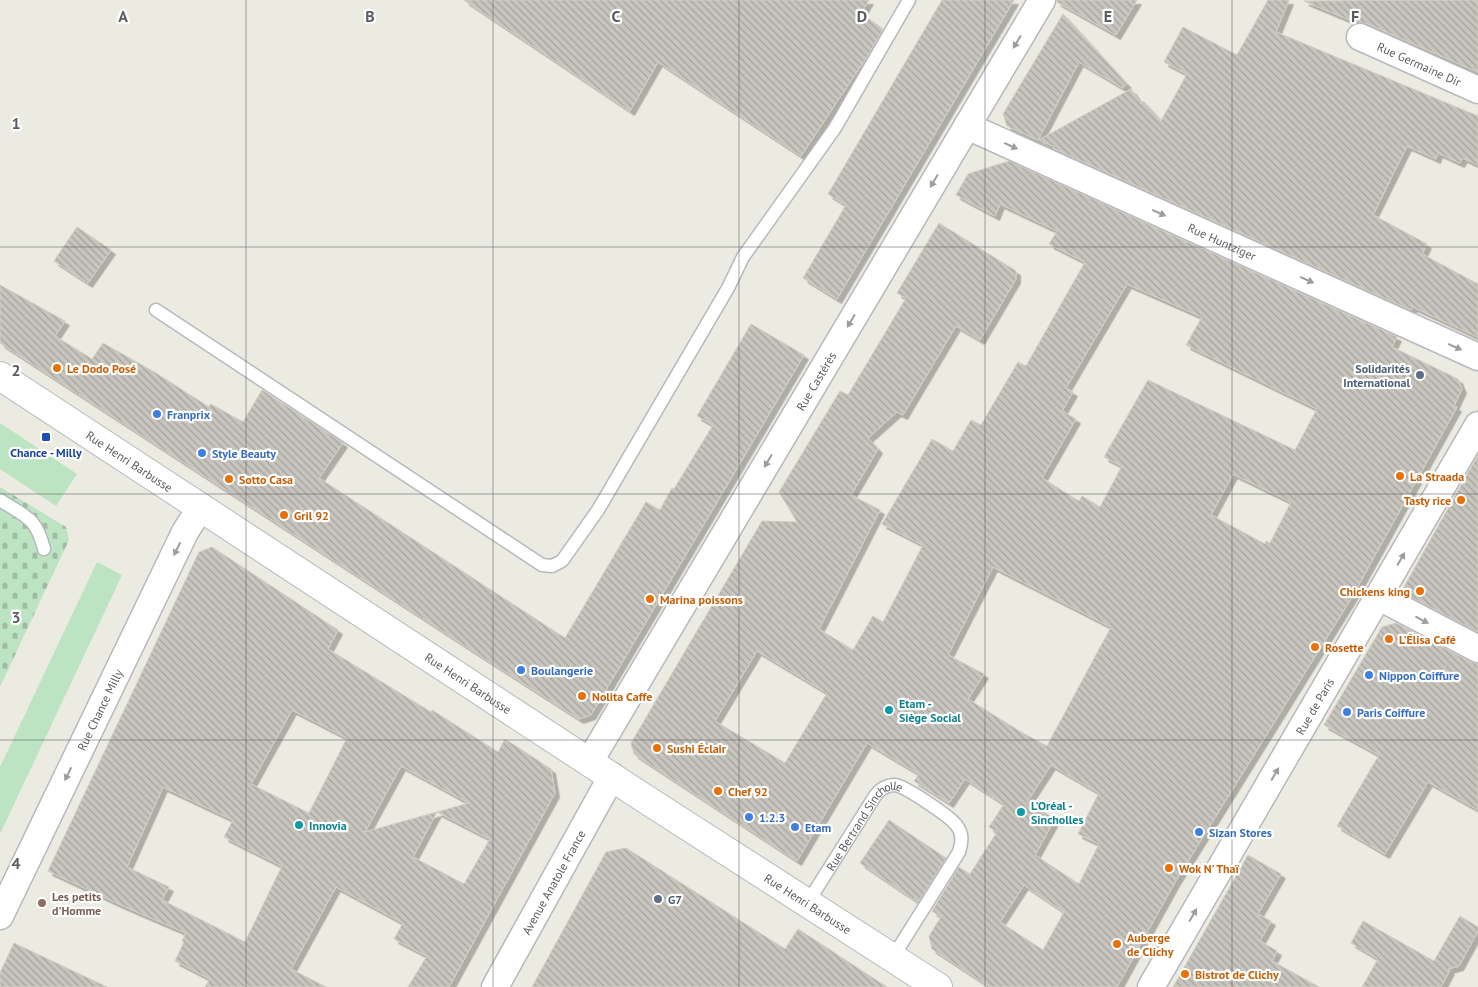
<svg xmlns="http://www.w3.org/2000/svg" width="1478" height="987" font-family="'PT Sans',sans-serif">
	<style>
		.green { fill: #bde4c2 }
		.cemetery { fill: url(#cemetery-stones) }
		.building { fill: url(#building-back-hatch); stroke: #d1cebf; fill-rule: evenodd; filter: url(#shadow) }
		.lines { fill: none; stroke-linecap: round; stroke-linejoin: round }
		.lane-casing { stroke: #b7b8be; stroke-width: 15 }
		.street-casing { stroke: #b7b8be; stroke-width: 29 }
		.secondary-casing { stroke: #b7b9c0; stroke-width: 30 }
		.lane { stroke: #fff; stroke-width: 12 }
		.street { stroke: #fff; stroke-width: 26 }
		.secondary { stroke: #fff; stroke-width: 28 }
		.oneway { fill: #9c9da1 }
		.grid { fill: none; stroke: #5a5c62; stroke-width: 1; stroke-opacity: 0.55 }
		.food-dot { fill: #e8710a; stroke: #fff; stroke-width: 2 }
		.service-dot { fill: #5c6f8a; stroke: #fff; stroke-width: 2 }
		.shop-dot { fill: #3f7fe0; stroke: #fff; stroke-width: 2 }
		.transit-dot { fill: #1a4fb4; stroke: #fff; stroke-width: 2 }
		.culture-dot { fill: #0f9aa8; stroke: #fff; stroke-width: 2 }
		.education-dot { fill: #8d6e63; stroke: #fff; stroke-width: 2 }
		.labels { text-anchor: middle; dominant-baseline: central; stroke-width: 4.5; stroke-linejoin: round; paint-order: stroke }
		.street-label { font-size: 12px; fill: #5a5c62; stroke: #fff }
		.food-label { font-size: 12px; font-weight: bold; fill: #c56008; stroke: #fff; text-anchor: start }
		.service-label { font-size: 12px; font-weight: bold; fill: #4e5e75; stroke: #fff; text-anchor: end }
		.shop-label { font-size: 12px; font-weight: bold; fill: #366cbe; stroke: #fff; text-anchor: start }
		.transit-label { font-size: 12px; font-weight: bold; fill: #164399; stroke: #fff }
		.culture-label { font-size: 12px; font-weight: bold; fill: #0d838f; stroke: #fff; text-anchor: start }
		.education-label { font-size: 12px; font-weight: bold; fill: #785e54; stroke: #fff; text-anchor: start }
		.grid-label { font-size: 16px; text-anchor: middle; font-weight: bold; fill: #5a5c62; stroke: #fff; stroke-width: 4.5; stroke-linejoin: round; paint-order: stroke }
	</style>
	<defs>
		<pattern id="cemetery-stones" width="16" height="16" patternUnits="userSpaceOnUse" patternTransform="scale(1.25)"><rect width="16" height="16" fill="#bde4c2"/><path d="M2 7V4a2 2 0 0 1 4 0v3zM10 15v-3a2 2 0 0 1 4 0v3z" fill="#9dbca1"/></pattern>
		<pattern id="building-back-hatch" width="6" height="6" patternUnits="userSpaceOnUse" patternTransform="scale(1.25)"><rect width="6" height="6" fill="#c8c5be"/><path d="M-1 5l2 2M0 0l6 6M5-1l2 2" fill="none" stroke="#a5a39e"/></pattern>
		<filter id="shadow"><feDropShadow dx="4.5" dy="4.5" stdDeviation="0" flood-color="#0004"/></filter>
	</defs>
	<rect width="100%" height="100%" fill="#ecebe1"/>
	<!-- green -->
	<path class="green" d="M 0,423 L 77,474 L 56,506 L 0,469 Z
		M 97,562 L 122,575 L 0,834 L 0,767 Z"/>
	<!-- cemetery -->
	<path class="cemetery" d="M 0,487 L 66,527 L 69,540 L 0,687 Z"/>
	<!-- building -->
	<path class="building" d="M 464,0 L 869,0 L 861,13 L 883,29 L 866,58 L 801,156 L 658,62 L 630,111 Z
		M 942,0 L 1014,0 L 837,299 L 803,278 L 846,205 L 828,194 Z
		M 1057,0 L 1137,0 L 1116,35 L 1057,2 Z
		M 1268,0 L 1289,0 L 1276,32 L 1478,116 L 1478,165 L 1463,158 L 1460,163 L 1438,153 L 1436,159 L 1407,146 L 1373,215 L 1427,244 L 1422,254 L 1478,284 L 1478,337 L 1413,307 L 1411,310 L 1053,148 L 1055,147 L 1039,140 L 1131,89 L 1141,104 L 1143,101 L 1161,121 L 1187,74 L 1164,62 L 1183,27 L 1237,55 Z
		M 1478,0 L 1478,72 L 1366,23 L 1357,23 L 1304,1 Z
		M 1063,14 L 1127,84 L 1123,88 L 1079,62 L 1038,140 L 1007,126 L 1003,114 Z
		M 1009,161 L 1397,337 L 1392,347 L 1458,379 L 1462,389 L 1454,406 L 1457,407 L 1352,597 L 1175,882 L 1117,987 L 990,987 L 932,949 L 929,936 L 941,917 L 932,911 L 959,867 L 970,874 L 997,832 L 989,827 L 1004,804 L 965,779 L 949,803 L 914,781 L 919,774 L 867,743 L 797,861 L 634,754 L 631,743 L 762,521 L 797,522 L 779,492 L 840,391 L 848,395 L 906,298 L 897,293 L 939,223 L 1016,271 L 1016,279 L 980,340 L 956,326 L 903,415 L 897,412 L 868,438 L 878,449 L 851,495 L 880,510 L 819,629 L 853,650 L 873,616 L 883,622 L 923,545 L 882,524 L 932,439 L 953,451 L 971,420 L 981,425 L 1018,362 L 1026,366 L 1085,262 L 1049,244 L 1057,231 L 1000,204 L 995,216 L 956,195 L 968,174 ZM 1127,284 L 1202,317 L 1186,345 L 1317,409 L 1295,450 L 1148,380 L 1104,457 L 1122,466 L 1100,507 L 1082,496 L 1079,501 L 1042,478 L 1076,419 L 1062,411 L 1073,392 L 1066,388 ZM 1233,474 L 1291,502 L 1270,543 L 1266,541 L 1265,544 L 1211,515 ZM 993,567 L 1111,627 L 1047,746 L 1021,732 L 968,699 L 984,674 L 948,655 ZM 757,651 L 827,693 L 785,763 L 715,721 ZM 1051,765 L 1099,793 L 1078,834 L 1099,844 L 1079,884 L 1035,855 L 1055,819 L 1027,802 ZM 1024,885 L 1064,912 L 1043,950 L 1000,922 Z
		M 77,227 L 111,250 L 88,283 L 54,261 Z
		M 0,285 L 65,321 L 55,336 L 92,359 L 103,343 L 156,373 L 209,407 L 211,404 L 243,422 L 262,390 L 343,443 L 319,478 L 565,638 L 646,502 L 660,510 L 672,488 L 674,489 L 713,425 L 697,416 L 751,324 L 804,355 L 591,715 L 579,719 L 470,649 L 0,343 Z
		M 1478,455 L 1478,632 L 1407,595 L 1404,587 Z
		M 212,547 L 338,630 L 328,649 L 431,712 L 432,710 L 498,752 L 505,739 L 551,769 L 555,793 L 449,987 L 408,987 L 427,956 L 394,939 L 403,923 L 336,887 L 291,969 L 326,987 L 205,987 L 210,979 L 175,961 L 184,942 L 182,941 L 186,933 L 121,905 L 48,871 L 199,552 ZM 292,710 L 347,738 L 309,813 L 251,784 ZM 401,766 L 469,803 L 437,812 L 490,839 L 464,884 L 413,857 L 437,812 L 365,832 ZM 163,787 L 233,820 L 224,837 L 282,866 L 245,942 L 162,900 L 169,887 L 127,867 Z
		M 1396,623 L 1471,662 L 1478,664 L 1478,810 L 1428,782 L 1385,854 L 1337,826 L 1379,755 L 1324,725 L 1382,627 Z
		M 889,820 L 946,858 L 918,902 L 860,863 Z
		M 626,848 L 785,949 L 798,929 L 887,987 L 532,987 L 606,852 Z
		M 1248,855 L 1281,874 L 1258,914 L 1271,921 L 1260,941 L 1277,951 L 1272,961 L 1319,987 L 1173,987 Z
		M 1460,916 L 1478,927 L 1478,931 L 1459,966 L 1448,969 L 1450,970 L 1441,987 L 1362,987 L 1378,959 L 1351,943 L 1363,921 L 1434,961 Z
		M 14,943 L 107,987 L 0,987 L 0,973 Z"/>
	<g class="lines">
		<defs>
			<g id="lane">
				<path d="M 156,310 L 542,565 L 552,566 L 562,561 L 598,510 L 728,288 L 743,257 L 835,128 L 909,0"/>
				<path d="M 0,500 C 26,517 36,517 44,549"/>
				<path id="s1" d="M 808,902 L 875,796 C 880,789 886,785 895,785 C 905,786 951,817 957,826 C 963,834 962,842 959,852 L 893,957"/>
			</g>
			<g id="street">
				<path id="s2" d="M 1360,37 L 1478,90"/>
				<path id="s3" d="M 967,126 L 1478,357"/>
				<path d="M 1379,597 L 1478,649"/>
				<path id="s4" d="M 590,761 L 1042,0"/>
				<path id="s5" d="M 0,916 L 185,532 L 201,507"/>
				<path id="s6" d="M 495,987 L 612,776"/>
				<path id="s7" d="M 1151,987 L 1478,425"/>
			</g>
			<g id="secondary">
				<path id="s8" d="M 0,376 L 647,800 L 938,987"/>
			</g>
		</defs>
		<!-- lane casing -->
		<use href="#lane" class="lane-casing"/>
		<!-- street casing -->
		<use href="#street" class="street-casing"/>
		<!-- secondary casing -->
		<use href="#secondary" class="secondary-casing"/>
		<!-- lane -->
		<use href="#lane" class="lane"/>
		<!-- street -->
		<use href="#street" class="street"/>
		<!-- secondary -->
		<use href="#secondary" class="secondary"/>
	</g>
	<!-- one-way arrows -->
	<defs><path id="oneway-solid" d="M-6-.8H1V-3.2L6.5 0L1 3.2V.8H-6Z" transform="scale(1.25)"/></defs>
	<g class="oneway">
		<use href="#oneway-solid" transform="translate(1017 42) rotate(121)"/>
		<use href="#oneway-solid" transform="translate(1011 146) rotate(24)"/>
		<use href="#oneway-solid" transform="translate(934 181) rotate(121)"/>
		<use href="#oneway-solid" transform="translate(1159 213) rotate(24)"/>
		<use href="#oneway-solid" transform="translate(1307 280) rotate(24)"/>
		<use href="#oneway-solid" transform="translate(851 321) rotate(121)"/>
		<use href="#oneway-solid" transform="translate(1455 347) rotate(24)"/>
		<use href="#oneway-solid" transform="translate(768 461) rotate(121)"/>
		<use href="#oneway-solid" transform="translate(177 549) rotate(116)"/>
		<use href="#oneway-solid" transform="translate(1401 559) rotate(-60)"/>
		<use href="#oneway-solid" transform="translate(1422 620) rotate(28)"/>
		<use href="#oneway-solid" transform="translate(68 774) rotate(116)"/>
		<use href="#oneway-solid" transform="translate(1275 774) rotate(-60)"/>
		<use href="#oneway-solid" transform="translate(1193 915) rotate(-60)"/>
	</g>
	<!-- grid -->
	<path class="grid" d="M 246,0 L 246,987M 493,0 L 493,987M 739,0 L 739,987M 985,0 L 985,987M 1232,0 L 1232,987M 0,247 L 1478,247M 0,494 L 1478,494M 0,740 L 1478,740"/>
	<!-- markers -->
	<g class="food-dot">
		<circle cx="57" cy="368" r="5"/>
		<circle cx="1400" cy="476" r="5"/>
		<circle cx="229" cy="479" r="5"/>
		<circle cx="1461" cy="500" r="5"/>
		<circle cx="284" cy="515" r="5"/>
		<circle cx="1420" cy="591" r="5"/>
		<circle cx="650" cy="599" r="5"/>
		<circle cx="1389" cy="639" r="5"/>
		<circle cx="1315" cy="647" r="5"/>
		<circle cx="582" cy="696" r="5"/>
		<circle cx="657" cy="748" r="5"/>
		<circle cx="718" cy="791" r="5"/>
		<circle cx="1169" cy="868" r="5"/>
		<circle cx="1117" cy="944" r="5"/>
		<circle cx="1185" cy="974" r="5"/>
	</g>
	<g class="service-dot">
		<circle cx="1420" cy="375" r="5"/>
		<circle cx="658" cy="899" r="5"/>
	</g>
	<g class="shop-dot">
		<circle cx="157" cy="414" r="5"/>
		<circle cx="202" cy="453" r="5"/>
		<circle cx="521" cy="670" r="5"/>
		<circle cx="1369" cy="675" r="5"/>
		<circle cx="1347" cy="712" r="5"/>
		<circle cx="749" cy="817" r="5"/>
		<circle cx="795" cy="827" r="5"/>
		<circle cx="1199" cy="832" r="5"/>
	</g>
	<rect class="transit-dot" x="41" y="432" width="10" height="10" rx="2.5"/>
	<g class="culture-dot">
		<circle cx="889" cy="710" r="5"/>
		<circle cx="1021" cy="812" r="5"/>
		<circle cx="299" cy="825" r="5"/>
	</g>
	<circle class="education-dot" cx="42" cy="903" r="5"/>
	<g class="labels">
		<!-- street labels -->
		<g class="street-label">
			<text stroke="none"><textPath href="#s2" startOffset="65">Rue Germaine Dir</textPath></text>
			<text stroke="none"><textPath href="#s3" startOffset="280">Rue Huntziger</textPath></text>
			<text stroke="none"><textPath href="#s4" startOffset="442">Rue Castérès</textPath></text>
			<text stroke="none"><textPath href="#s8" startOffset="155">Rue Henri Barbusse</textPath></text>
			<text stroke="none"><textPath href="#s8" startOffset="560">Rue Henri Barbusse</textPath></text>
			<text stroke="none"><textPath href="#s7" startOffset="325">Rue de Paris</textPath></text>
			<text stroke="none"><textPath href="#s5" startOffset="229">Rue Chance Milly</textPath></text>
			<text stroke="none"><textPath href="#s1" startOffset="98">Rue Bertrand Sincholle</textPath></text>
			<text stroke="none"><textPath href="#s6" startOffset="120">Avenue Anatole France</textPath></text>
			<text stroke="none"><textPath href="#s8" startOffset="965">Rue Henri Barbusse</textPath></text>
		</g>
		<!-- food labels -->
		<g class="food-label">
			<text x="67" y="368">Le Dodo Posé</text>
			<text x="1410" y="476">La Straada</text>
			<text x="239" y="479">Sotto Casa</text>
			<text x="1451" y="500" text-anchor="end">Tasty rice</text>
			<text x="294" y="515">Gril 92</text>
			<text x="1410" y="591" text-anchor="end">Chickens king</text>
			<text x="660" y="599">Marina poissons</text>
			<text x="1399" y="639">L'Élisa Café</text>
			<text x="1325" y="647">Rosette</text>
			<text x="592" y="696">Nolita Caffe</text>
			<text x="667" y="748">Sushi Éclair</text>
			<text x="728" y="791">Chef 92</text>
			<text x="1179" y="868">Wok N' Thaï</text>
			<text x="1127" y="937">Auberge<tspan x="1127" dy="14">de Clichy</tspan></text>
			<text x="1195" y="974">Bistrot de Clichy</text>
		</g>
		<!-- service labels -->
		<g class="service-label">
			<text x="1410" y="368">Solidarités<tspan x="1410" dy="14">International</tspan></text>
			<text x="668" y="899" text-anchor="start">G7</text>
		</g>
		<!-- shop labels -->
		<g class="shop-label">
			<text x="167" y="414">Franprix</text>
			<text x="212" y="453">Style Beauty</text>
			<text x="531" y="670">Boulangerie</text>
			<text x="1379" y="675">Nippon Coiffure</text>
			<text x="1357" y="712">Paris Coiffure</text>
			<text x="759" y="817">1.2.3</text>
			<text x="805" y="827">Etam</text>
			<text x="1209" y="832">Sizan Stores</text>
		</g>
		<!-- transit labels -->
		<g class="transit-label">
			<text x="46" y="452">Chance - Milly</text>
		</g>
		<!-- culture labels -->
		<g class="culture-label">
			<text x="899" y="703">Etam -<tspan x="899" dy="14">Siège Social</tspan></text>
			<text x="1031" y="805">L'Oréal -<tspan x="1031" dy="14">Sincholles</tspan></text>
			<text x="309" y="825">Innovia</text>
		</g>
		<!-- education labels -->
		<g class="education-label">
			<text x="52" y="896">Les petits<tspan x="52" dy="14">d'Homme</tspan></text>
		</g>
	</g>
	<g class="grid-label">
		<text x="123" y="22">A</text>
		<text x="370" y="22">B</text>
		<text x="616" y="22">C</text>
		<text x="862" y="22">D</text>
		<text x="1108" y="22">E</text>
		<text x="1355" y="22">F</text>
		<text x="16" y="129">1</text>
		<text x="16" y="376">2</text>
		<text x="16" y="623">3</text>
		<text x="16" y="869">4</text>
	</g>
</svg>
